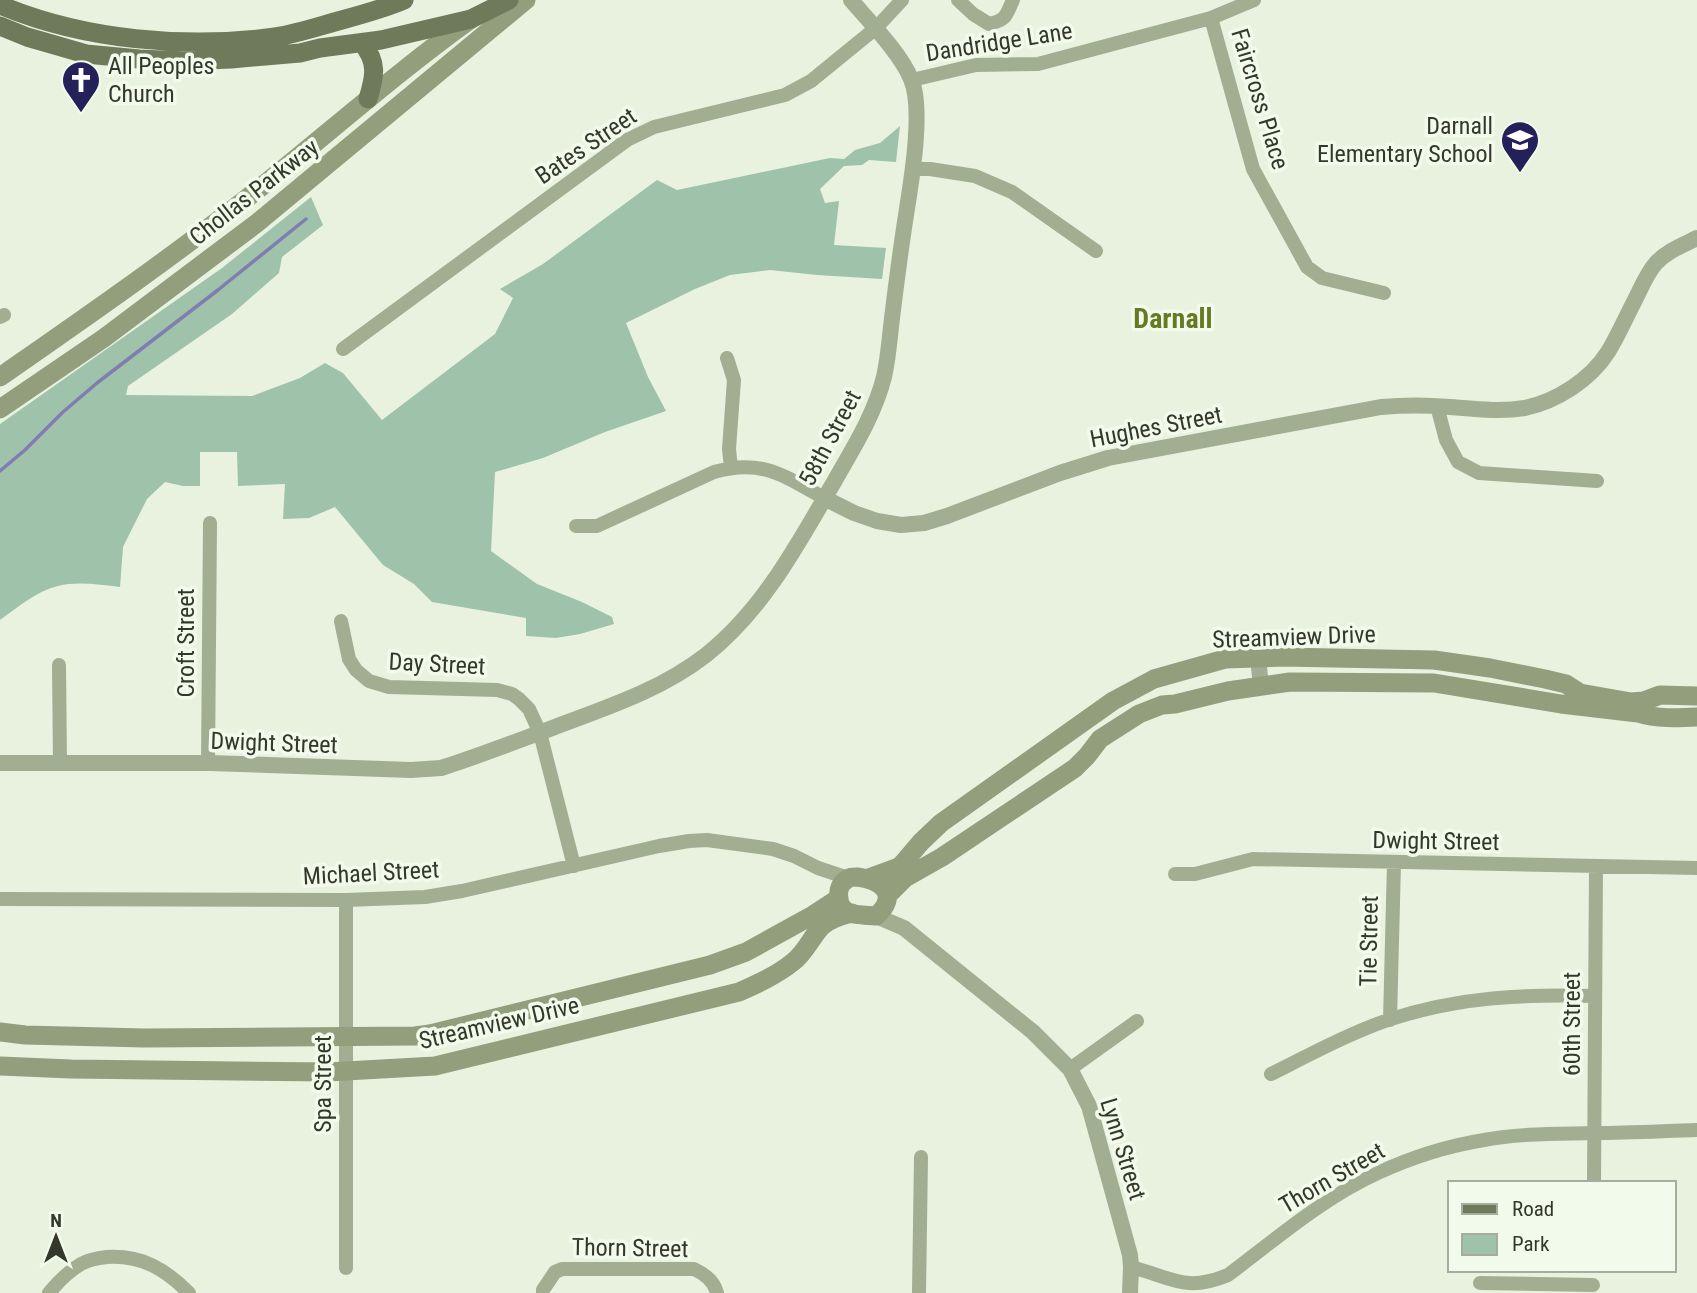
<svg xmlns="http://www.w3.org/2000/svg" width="1697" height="1293" font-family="'Roboto Condensed',sans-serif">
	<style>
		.green { fill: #9fc2ab }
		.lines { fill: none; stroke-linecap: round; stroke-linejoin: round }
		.stream { stroke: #807eaf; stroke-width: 3.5 }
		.minor { stroke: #a1ae91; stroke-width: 14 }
		.tertiary { stroke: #a1ae91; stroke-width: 16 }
		.secondary { stroke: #929e7c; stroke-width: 19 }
		.primary { stroke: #6f7a5b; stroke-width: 19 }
		.labels { text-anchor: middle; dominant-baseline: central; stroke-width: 7; stroke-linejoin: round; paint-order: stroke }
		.street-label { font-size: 24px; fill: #34382a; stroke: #f2faeb }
		.poi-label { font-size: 24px; fill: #34382a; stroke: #f2faeb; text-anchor: start }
		.quarter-label { font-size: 28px; font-weight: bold; fill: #657a22; stroke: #f2faeb }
	</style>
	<rect width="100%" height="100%" fill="#e8f2df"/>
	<!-- green -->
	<path class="green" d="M 900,126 L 896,162 L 869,160 L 862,165 L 844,166 L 820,189 L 825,203 L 839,201 L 834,245 L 886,248 L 882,279 L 817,275 L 770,270 L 730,275 L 695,289 L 626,323 L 648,377 L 666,411 L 605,432 L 543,458 L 495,472 L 491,551 L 537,584 L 582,602 L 612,617 L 614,624 L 580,634 L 556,638 L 526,636 L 526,618 L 432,602 L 414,584 L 383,565 L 335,507 L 309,518 L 283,519 L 285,484 L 238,486 L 237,452 L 200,452 L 200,486 L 183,486 L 165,482 L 147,499 L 123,547 L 120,587 C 101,585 77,581 58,586 C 37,591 18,607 0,620 L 0,424 L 222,268 L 311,197 L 323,225 L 282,257 L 279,273 L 232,314 L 128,386 L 126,395 L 252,396 L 300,378 L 325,363 L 343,373 L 382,420 L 495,334 L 513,298 L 500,289 L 543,264 L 657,180 L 677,190 L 830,158 L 844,159 L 855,150 L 880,143 Z"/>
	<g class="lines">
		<!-- stream -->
		<path class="stream" d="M 0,471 L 25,450 L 63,412 L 97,383 L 218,290 L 306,219"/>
		<!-- minor -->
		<path class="minor" d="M 958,0 L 973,14 L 989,24 C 1007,20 1006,15 1013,0
			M 1211,18 L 1253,169 L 1307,267 L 1322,278 L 1384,293
			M 912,80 L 976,65 L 1038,64 L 1211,18 L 1254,0
			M 913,169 L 930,169 L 975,176 L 1012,192 L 1096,251
			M 0,317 L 4,315
			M 343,349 L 627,140 L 654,127 L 785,95 L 811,81 L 876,28 L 902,0
			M 727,358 L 734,380 L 729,449 L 731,468
			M 1437,406 L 1446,440 L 1458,462 L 1479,473 L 1597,481
			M 576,526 L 597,526 L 714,472 C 762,458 784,476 824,498
			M 341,621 L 349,659 L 356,670 L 369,681 L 389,687 L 497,690 L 512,694 L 519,699 L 529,709 L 540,733 L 574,866
			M 59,665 L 60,764
			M 208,763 L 210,523
			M 1175,874 L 1195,874 L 1253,859 L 1697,868
			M 0,899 L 346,900 L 425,897 L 462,891 L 659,846 L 689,841 L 707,840 L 773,849 L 794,856 L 818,868 L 848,878
			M 1390,1020 L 1394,863
			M 1070,1069 L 1137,1021
			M 1271,1074 C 1309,1055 1348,1034 1388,1020 C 1457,997 1523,994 1595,996
			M 1594,1183 L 1596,866
			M 1131,1267 C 1171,1277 1185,1293 1228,1275 C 1276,1239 1323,1198 1378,1173 C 1412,1157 1447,1146 1484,1140 C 1521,1133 1559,1134 1596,1133 C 1630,1133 1663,1131 1697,1130
			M 346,1268 L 346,900
			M 1480,1283 L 1593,1285
			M 49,1293 C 58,1282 69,1271 81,1264 C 90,1259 98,1258 107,1257 C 142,1255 165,1269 189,1293
			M 543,1293 L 543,1290 L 555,1272 L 562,1269 L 694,1269 C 705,1274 714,1281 717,1293
			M 919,1293 L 921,1157"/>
		<!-- tertiary -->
		<path class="tertiary" d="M 824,498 L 854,513 L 877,521 L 901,525 L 924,523 L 947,516 L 1060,473 L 1108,458 L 1381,407 C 1404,405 1427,405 1450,407 C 1475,409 1500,412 1525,408 C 1557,401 1590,380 1608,352 C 1618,336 1626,317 1635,300 C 1641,288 1647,273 1656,263 C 1667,251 1683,245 1697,238
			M 1258,658 L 1261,686
			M 0,763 L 210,763 L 411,770 L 441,768 C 479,756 517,741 555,727 C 608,707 661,690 706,655 C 763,610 798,544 834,482 C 853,448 874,416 884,377 C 889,355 890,332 893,310 C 897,278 901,247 906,215 C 911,183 924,109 911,79 C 901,54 869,21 851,0
			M 876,916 L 904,928 L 1033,1032 L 1070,1069 L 1089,1106 L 1130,1255 L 1131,1267 L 1130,1293"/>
		<!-- secondary -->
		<path class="secondary" d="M 0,377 C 83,319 167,261 246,199 C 322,139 393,75 471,19
			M 0,409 L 104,338 L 257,223 L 526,0
			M 857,877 C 882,880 900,895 876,916 C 867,915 854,916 846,911 C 836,904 836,886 846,880 C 849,877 852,877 857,877 Z
			M 869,878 L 899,867 L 904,862 L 921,842 L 941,823 L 1113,701 L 1154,679 L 1225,659 L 1283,657 L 1434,660 L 1490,668 L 1545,679 L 1566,684 L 1580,693 L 1631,702 L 1644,701 L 1660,695 L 1697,696
			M 887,896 L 905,878 L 942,857 L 1075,768 L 1087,756 L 1100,739 L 1139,714 L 1162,705 L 1175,704 L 1228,691 L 1290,682 L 1434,683 L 1561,704 L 1638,713 C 1657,719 1678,718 1697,717
			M 0,1032 L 25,1035 L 144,1038 L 415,1036 L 430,1034 L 710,965 L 746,952 L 813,915 L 839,898
			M 0,1066 L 71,1069 L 328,1072 L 435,1066 L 739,992 C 757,984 777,975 793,962 C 805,953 811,938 821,927 C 829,919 841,916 852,913"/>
		<!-- primary -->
		<path class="primary" d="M 0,5 C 83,40 186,49 275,37 C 296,34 317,27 338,21 C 360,15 383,9 404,0
			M 0,26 L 27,37 L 86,54 L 139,59 L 183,61 L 231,59 L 300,53 L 320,48 L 381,40 L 471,19 L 509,0
			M 362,43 C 378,62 375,76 368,99"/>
	</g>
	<!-- icons -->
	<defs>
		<symbol id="church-pin" viewBox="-11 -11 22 30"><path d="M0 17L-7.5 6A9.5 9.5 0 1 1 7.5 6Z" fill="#24205a" stroke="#f2faeb"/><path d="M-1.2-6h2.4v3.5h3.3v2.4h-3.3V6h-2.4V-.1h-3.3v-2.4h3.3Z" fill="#fff"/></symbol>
		<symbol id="school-pin" viewBox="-11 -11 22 30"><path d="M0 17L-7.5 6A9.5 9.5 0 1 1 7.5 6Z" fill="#24205a" stroke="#f2faeb"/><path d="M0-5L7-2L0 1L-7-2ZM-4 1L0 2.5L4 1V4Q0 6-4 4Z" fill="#fff"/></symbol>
	</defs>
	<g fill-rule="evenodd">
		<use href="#church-pin" x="59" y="58" width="44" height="60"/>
		<use href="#school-pin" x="1498" y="118" width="44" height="60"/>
	</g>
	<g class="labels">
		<!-- street labels -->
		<g class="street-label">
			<text transform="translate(999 42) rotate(-9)">Dandridge Lane</text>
			<text transform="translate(1260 99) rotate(73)">Faircross Place</text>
			<text transform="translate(586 146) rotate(-34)">Bates Street</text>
			<text transform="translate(254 192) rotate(-38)">Chollas Parkway</text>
			<text transform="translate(1156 427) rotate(-11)">Hughes Street</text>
			<text transform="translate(830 438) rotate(-62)">58th Street</text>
			<text transform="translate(1294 637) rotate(-2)">Streamview Drive</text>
			<text transform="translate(186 643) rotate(-90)">Croft Street</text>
			<text transform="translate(437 664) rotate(3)">Day Street</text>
			<text transform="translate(274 743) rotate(2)">Dwight Street</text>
			<text transform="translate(1436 841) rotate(1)">Dwight Street</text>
			<text transform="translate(371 873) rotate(-3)">Michael Street</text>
			<text transform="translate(1369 941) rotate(-89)">Tie Street</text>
			<text transform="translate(499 1023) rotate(-13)">Streamview Drive</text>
			<text transform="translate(1572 1024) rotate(-90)">60th Street</text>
			<text transform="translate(323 1084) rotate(-90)">Spa Street</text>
			<text transform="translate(1123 1149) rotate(73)">Lynn Street</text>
			<text transform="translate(1332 1178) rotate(-30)">Thorn Street</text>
			<text transform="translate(630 1248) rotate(1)">Thorn Street</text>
		</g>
		<!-- poi labels -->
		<g class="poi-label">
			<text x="108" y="66">All Peoples<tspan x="108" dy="28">Church</tspan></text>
			<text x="1493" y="126" text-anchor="end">Darnall<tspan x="1493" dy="28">Elementary School</tspan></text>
		</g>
		<!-- quarter labels -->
		<g class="quarter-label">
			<text x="1173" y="318">Darnall</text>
		</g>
	</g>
	<!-- legend -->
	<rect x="1448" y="1181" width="228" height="91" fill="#f2faeb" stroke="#a6ac9e" stroke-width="2"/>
	<rect x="1462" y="1204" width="35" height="10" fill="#6f7a5b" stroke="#a6ac9e" stroke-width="2"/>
	<text x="1512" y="1216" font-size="21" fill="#34382a">Road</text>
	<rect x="1462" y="1234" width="35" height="21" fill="#9fc2ab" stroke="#a6ac9e" stroke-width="2"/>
	<text x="1512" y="1251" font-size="21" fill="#34382a">Park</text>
	<!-- north arrow -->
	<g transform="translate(56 1237)" stroke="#f2faeb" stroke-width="5" paint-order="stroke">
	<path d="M0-5L12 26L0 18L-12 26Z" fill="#34382a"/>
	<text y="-10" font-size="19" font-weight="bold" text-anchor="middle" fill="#34382a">N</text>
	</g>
</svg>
